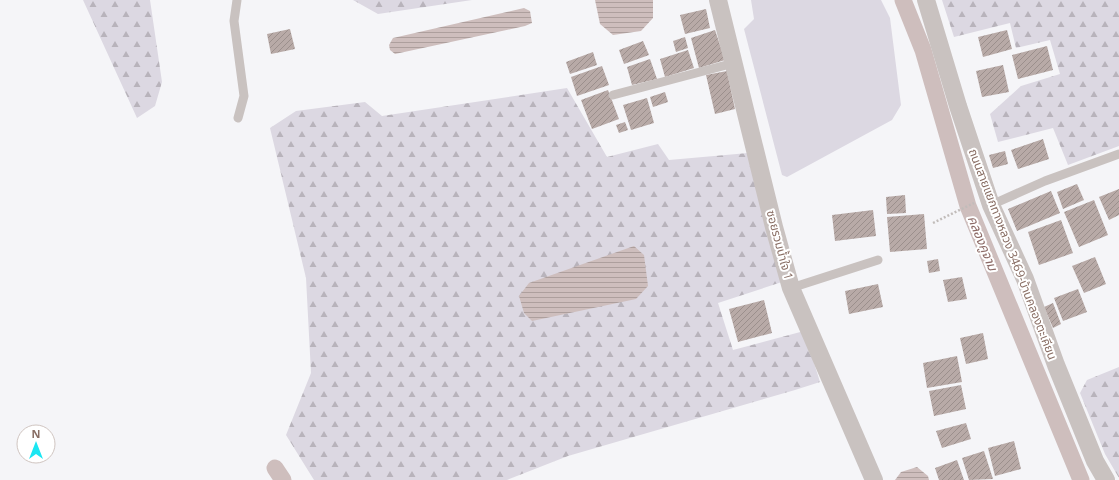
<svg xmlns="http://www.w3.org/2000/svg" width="1119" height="480" font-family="'Open Sans','Noto Sans Thai',sans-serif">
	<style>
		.grass { fill: #dcd8e2 }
		.forest { fill: url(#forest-firs) }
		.water { fill: url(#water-rules) }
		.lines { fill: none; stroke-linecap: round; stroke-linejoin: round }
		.canal { stroke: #cebebd; stroke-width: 17 }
		.building { fill: url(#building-hatch) }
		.path { stroke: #c1bcba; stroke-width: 2.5; stroke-dasharray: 2 2; stroke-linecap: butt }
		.lane { stroke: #c9c2c0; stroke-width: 9 }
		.street { stroke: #c9c2c0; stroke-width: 18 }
		.labels { text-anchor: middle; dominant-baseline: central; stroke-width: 4; stroke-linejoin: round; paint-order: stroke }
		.street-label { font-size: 12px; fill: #896e64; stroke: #fff }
		.water-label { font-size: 13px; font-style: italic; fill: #8b6965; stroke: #fff }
	</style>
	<defs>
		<pattern id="forest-firs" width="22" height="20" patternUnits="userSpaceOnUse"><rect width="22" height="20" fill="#dcd8e2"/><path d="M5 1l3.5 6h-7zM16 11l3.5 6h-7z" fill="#b8b3bb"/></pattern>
		<pattern id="water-rules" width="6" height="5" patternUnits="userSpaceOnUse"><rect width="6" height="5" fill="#cebebd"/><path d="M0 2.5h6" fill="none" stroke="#ad9f9d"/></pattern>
		<pattern id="building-hatch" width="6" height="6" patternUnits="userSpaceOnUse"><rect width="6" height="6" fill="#b8aaa7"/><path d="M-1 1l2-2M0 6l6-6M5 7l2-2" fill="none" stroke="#9b8f8c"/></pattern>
	</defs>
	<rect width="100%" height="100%" fill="#f5f5f8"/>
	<!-- grass -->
	<path class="grass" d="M 751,0 L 881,0 L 890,18 L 901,105 L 892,120 L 787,177 L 782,175 L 744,29 L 754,19 Z"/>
	<!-- forest -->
	<path class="forest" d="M 83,0 L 150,0 L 162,82 L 155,106 L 137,118 Z
		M 353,0 L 472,0 L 378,14 Z
		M 942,0 L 1119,0 L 1119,146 L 1068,165 L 1053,128 L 998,142 L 990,114 L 1021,86 L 1060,74 L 1050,40 L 1016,48 L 1010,23 L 954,37 Z
		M 567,88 L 607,157 L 658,144 L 669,160 L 748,153 L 788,280 L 718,303 L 733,350 L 804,331 L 820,382 L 795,390 L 568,456 L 507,480 L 314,480 L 286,435 L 311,373 L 306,278 L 270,128 L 296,111 L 365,102 L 382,116 Z
		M 1119,367 L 1119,478 L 1105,454 L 1080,393 L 1087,380 Z"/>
	<!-- water -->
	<path class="water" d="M 595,0 L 653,0 L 653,18 L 641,31 L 613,35 L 600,24 Z
		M 524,8 L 530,11 L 532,23 L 525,26 L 395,54 L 390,50 L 389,45 L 393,38 Z
		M 634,246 L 644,255 L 648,286 L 636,299 L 532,321 L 524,313 L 519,296 L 529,283 Z
		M 917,467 L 928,476 L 929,480 L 895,480 L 901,472 Z"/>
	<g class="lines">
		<!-- canal -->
		<path class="canal" d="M 903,0 L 923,50 L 968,206 L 1081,480
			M 275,468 L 283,480"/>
	</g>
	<!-- building -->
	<path class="building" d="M 706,9 L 710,28 L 685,34 L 680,15 Z
		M 290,29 L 295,49 L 271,54 L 267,34 Z
		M 715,30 L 725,60 L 699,68 L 691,38 Z
		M 1007,30 L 1012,49 L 983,57 L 978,37 Z
		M 685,37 L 688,48 L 676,52 L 673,41 Z
		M 643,41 L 649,55 L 624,64 L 619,50 Z
		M 1047,46 L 1053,70 L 1018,79 L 1012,55 Z
		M 688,50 L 694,68 L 665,77 L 660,59 Z
		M 593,52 L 597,65 L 570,74 L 566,62 Z
		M 650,59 L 657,79 L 632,85 L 627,67 Z
		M 1003,65 L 1009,92 L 982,97 L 976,71 Z
		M 602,66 L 609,85 L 577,96 L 571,77 Z
		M 727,71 L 735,109 L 715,114 L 706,75 Z
		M 608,90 L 619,119 L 592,129 L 581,100 Z
		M 665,92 L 668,102 L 653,107 L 650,97 Z
		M 647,98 L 654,123 L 631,130 L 623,105 Z
		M 625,122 L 628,130 L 619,133 L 616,125 Z
		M 1043,139 L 1049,159 L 1018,169 L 1011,150 Z
		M 1005,151 L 1008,164 L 993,168 L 989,155 Z
		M 1077,184 L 1084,200 L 1063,209 L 1057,192 Z
		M 1119,189 L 1119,215 L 1109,220 L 1099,197 Z
		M 1051,191 L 1060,213 L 1017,231 L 1008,209 Z
		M 905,195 L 906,213 L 887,214 L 886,197 Z
		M 1094,200 L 1108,235 L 1079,247 L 1064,212 Z
		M 873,210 L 876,236 L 835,241 L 832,215 Z
		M 924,214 L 927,249 L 890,252 L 887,217 Z
		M 1061,220 L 1073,253 L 1039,265 L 1028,232 Z
		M 1095,257 L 1106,284 L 1084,293 L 1072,266 Z
		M 938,259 L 940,271 L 929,273 L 927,261 Z
		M 962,277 L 967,299 L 948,302 L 943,280 Z
		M 878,284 L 883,307 L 849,314 L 845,291 Z
		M 1078,289 L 1087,312 L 1063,321 L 1054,298 Z
		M 764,300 L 772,333 L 738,342 L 729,309 Z
		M 1053,303 L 1061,324 L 1053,328 L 1044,307 Z
		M 983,333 L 988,359 L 966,364 L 960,338 Z
		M 957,356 L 962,382 L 927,388 L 923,363 Z
		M 961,385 L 966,409 L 934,416 L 929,391 Z
		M 966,423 L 971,439 L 942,448 L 936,431 Z
		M 1014,441 L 1021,469 L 995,476 L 988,448 Z
		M 984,451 L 993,479 L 969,480 L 962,458 Z
		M 957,460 L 964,480 L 939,480 L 935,468 Z"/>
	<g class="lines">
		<!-- path -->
		<path class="path" d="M 933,223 L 974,203"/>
		<!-- lane -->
		<path class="lane" d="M 237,0 L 234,21 L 244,96 L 238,118
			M 613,95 L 734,63
			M 991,205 L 1045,181 L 1119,154
			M 791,288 L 878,260"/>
		<!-- street -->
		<path class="street" d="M 718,0 L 774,227 L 791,288 L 874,480
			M 926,0 L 958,106 L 991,205 L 1025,279 L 1056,365 L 1095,461 L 1106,480"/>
	</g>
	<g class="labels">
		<!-- street labels -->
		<g class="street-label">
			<text transform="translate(780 245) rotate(75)">ซอยรวมน้ำใจ 1</text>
			<text transform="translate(1013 254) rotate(69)">ถนนสายแยกทางหลวง 3469-บ้านคลองตะเคียน</text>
		</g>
		<!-- water labels -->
		<g class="water-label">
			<text transform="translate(983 243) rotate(68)">คลองคูจาม</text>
		</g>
	</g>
	<!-- north arrow -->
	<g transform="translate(36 444)"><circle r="19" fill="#ffffff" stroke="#d0c5c1"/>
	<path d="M0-3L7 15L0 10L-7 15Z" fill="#1be6f2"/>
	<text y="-6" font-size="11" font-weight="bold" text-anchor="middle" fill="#896e64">N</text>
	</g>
</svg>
